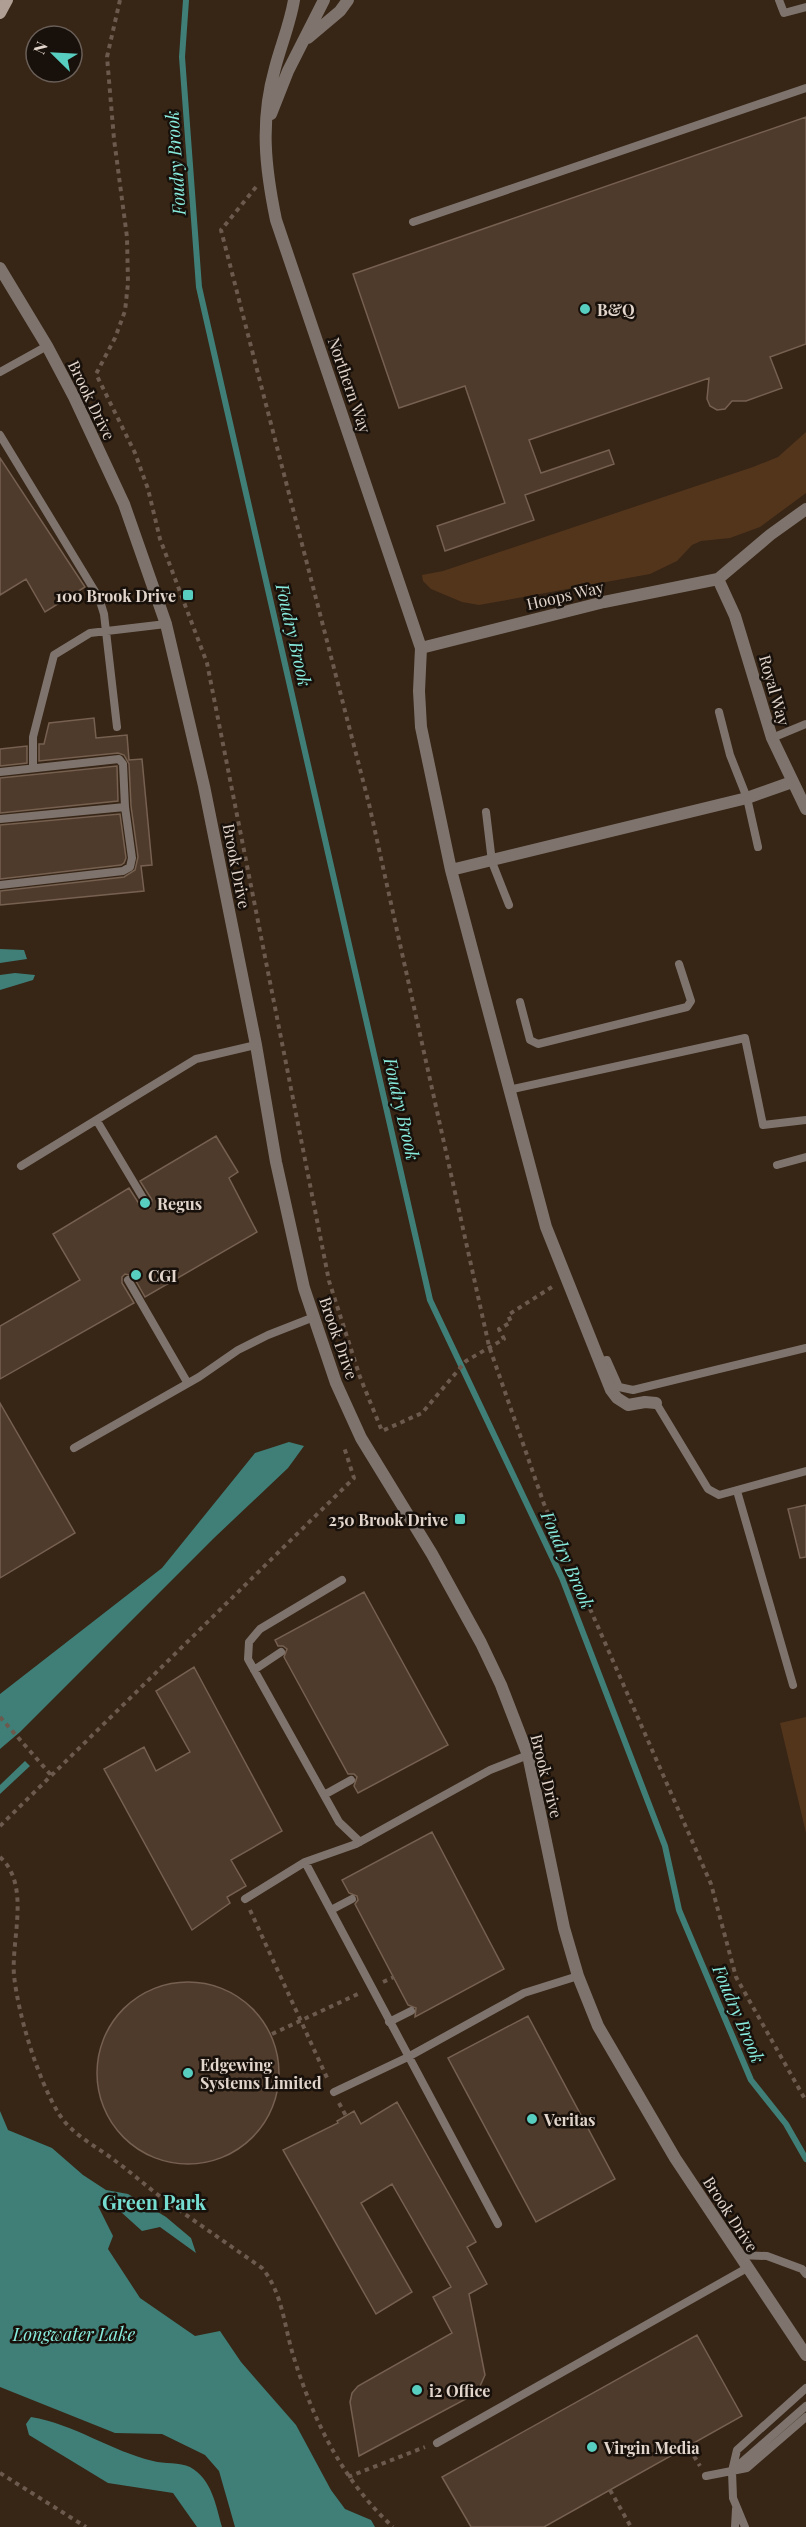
<svg xmlns="http://www.w3.org/2000/svg" width="806" height="2527" font-family="'Playfair Display',serif">
	<style>
		.green { fill: #53351c }
		.water { fill: #3f7f77 }
		.lines { fill: none; stroke-linecap: round; stroke-linejoin: round }
		.stream { stroke: #3f7f77; stroke-width: 6 }
		.building { fill: #4f3b2c; stroke: #766050; stroke-width: 1.5 }
		.path { stroke: #6b5a4d; stroke-width: 4; stroke-dasharray: 4.5 4.5; stroke-linecap: butt }
		.lane { stroke: #7e746d; stroke-width: 8 }
		.street { stroke: #7e746d; stroke-width: 12 }
		.secondary { stroke: #ae9e93; stroke-width: 12 }
		.poi-dot { fill: #58cec0; stroke: #18100a; stroke-width: 2 }
		.labels { text-anchor: middle; dominant-baseline: central; stroke-width: 5; stroke-linejoin: round; paint-order: stroke }
		.poi-label { font-size: 16px; font-weight: bold; fill: #e2d5cc; stroke: #18100a; text-anchor: start }
		.street-label { font-size: 16px; fill: #e2d5cc; stroke: #18100a }
		.water-label { font-size: 18px; font-style: italic; fill: #88eddf; stroke: #18100a }
		.quarter-label { font-size: 20px; font-weight: bold; fill: #75ded0; stroke: #18100a }
	</style>
	<rect width="100%" height="100%" fill="#372516"/>
	<!-- green -->
	<path class="green" d="M 806,432 L 806,493 L 760,527 L 730,538 L 701,541 L 692,545 L 677,561 L 650,574 L 479,605 L 462,602 L 431,589 L 423,581 L 422,575 L 443,571 L 753,467 L 778,457 Z
		M 806,1717 L 806,1833 L 780,1723 Z"/>
	<!-- water -->
	<path class="water" d="M 0,949 L 24,950 L 27,959 L 0,963 Z
		M 15,973 L 35,975 L 33,980 L 0,990 L 0,975 Z
		M 289,1442 L 304,1446 L 288,1468 L 214,1538 L 20,1732 L 0,1749 L 0,1694 L 162,1568 L 255,1453 Z
		M 25,1761 L 30,1766 L 0,1794 L 0,1785 Z
		M 0,2111 L 8,2130 L 52,2148 L 83,2175 L 106,2190 L 128,2194 L 166,2217 L 191,2238 L 196,2253 L 160,2227 L 142,2231 L 111,2203 L 98,2206 L 113,2236 L 108,2249 L 140,2298 L 195,2336 L 220,2331 L 241,2362 L 296,2425 L 331,2490 L 345,2509 L 371,2520 L 375,2527 L 235,2527 L 219,2471 L 205,2455 L 162,2434 L 115,2433 L 0,2387 Z
		M 31,2417 C 74,2424 111,2451 153,2461 C 164,2464 180,2462 190,2467 C 212,2479 216,2506 222,2527 L 197,2527 L 173,2493 L 108,2483 L 29,2435 L 26,2424 Z"/>
	<g class="lines">
		<!-- stream -->
		<path class="stream" d="M 186,0 L 182,57 L 199,287 L 430,1300 L 562,1578 L 665,1846 L 679,1910 L 751,2080 L 786,2124 L 806,2159"/>
	</g>
	<!-- building -->
	<path class="building" d="M 806,117 L 806,344 L 770,357 L 782,388 L 746,401 L 732,401 L 725,409 L 717,410 L 710,406 L 707,399 L 709,378 L 529,440 L 541,473 L 609,450 L 614,464 L 525,495 L 534,520 L 445,551 L 437,526 L 505,503 L 465,386 L 399,408 L 353,274 Z
		M 0,458 L 85,587 L 45,612 L 26,579 L 0,595 Z
		M 94,718 L 96,738 L 127,735 L 129,760 L 142,759 L 152,865 L 141,866 L 144,891 L 0,905 L 0,891 L 124,877 L 135,870 L 138,857 L 131,806 L 129,764 L 124,755 L 118,753 L 39,761 L 39,744 L 44,744 L 49,723 Z
		M 27,746 L 27,763 L 0,766 L 0,749 Z
		M 117,766 L 118,801 L 0,813 L 0,778 Z
		M 120,814 L 126,858 L 124,863 L 121,865 L 0,879 L 0,825 Z
		M 216,1136 L 238,1172 L 229,1178 L 257,1232 L 145,1297 L 133,1276 L 125,1274 L 122,1277 L 122,1283 L 134,1303 L 0,1379 L 0,1326 L 80,1280 L 53,1234 L 129,1188 L 141,1207 L 146,1209 L 150,1208 L 152,1200 L 140,1181 Z
		M 0,1403 L 75,1533 L 0,1578 Z
		M 806,1505 L 806,1557 L 800,1558 L 788,1509 Z
		M 364,1592 L 448,1745 L 358,1793 L 354,1786 L 357,1777 L 354,1774 L 348,1774 L 284,1657 L 287,1649 L 283,1646 L 278,1646 L 275,1640 Z
		M 194,1667 L 282,1831 L 231,1860 L 246,1886 L 227,1897 L 230,1903 L 192,1930 L 104,1769 L 144,1747 L 156,1771 L 190,1752 L 156,1691 Z
		M 432,1832 L 504,1969 L 415,2017 L 416,2008 L 408,2005 L 355,1904 L 358,1900 L 357,1896 L 349,1893 L 342,1880 Z
		M97 2073a91 91 0 1 1 182 0a91 91 0 1 1-182 0Z
		M 528,2016 L 615,2179 L 536,2222 L 448,2058 Z
		M 397,2102 L 476,2242 L 467,2247 L 487,2284 L 469,2294 L 485,2375 L 477,2393 L 359,2456 L 350,2402 L 352,2393 L 358,2386 L 452,2333 L 433,2297 L 451,2287 L 392,2184 L 361,2203 L 412,2292 L 376,2314 L 283,2150 L 338,2123 L 337,2121 L 354,2111 L 361,2124 Z
		M 697,2335 L 742,2416 L 544,2527 L 471,2527 L 442,2477 Z"/>
	<g class="lines">
		<!-- path -->
		<path class="path" d="M 120,0 L 107,57 L 114,139 L 127,237 L 128,283 L 125,311 L 115,338 L 96,374 L 135,453 L 148,489 L 160,539 L 207,663 L 329,1281 L 360,1377 L 382,1431 L 422,1413 L 466,1361 L 504,1339 L 499,1329 L 511,1322 L 508,1315 L 555,1285
			M 256,187 L 221,230 L 369,804 L 489,1346 L 544,1504 L 711,1884 L 736,1977 L 806,2101
			M 0,1717 L 51,1775
			M 0,1826 L 354,1478 L 344,1447
			M 0,1857 C 31,1885 11,1939 14,1975 C 18,2015 38,2080 59,2114 C 73,2136 98,2147 118,2163 C 133,2174 146,2186 161,2197 C 194,2221 228,2244 262,2268 C 283,2293 284,2327 294,2358 C 314,2422 343,2481 393,2527
			M 250,1910 L 328,2080
			M 383,1982 L 394,1977
			M 272,2034 L 360,1993
			M 339,2103 L 346,2116
			M 694,2456 L 700,2466
			M 0,2473 L 86,2527
			M 348,2477 L 425,2447
			M 610,2490 L 631,2527"/>
		<!-- lane -->
		<path class="lane" d="M 779,0 L 784,13 L 806,7
			M 413,222 L 806,88
			M 0,372 L 47,346
			M 0,435 L 99,598 L 104,614 L 117,727
			M 719,712 L 730,755 L 747,798 L 758,847
			M 772,738 L 806,724
			M 33,768 L 33,737 L 54,655 L 90,633 L 166,624
			M 0,772 L 119,759 L 123,764 L 125,807 L 132,858 L 130,867 L 123,871 L 0,885
			M 486,812 L 492,862 L 509,905
			M 0,819 L 125,807
			M 520,1002 L 530,1040 L 538,1044 L 687,1007 L 691,1001 L 679,964
			M 508,1090 L 745,1038 L 763,1125 L 806,1120
			M 97,1121 L 146,1203
			M 777,1165 L 806,1157
			M 21,1166 L 196,1059 L 256,1045
			M 128,1280 L 187,1382
			M 599,1362 L 607,1360 L 619,1387 L 633,1390 L 806,1348
			M 656,1403 L 708,1489 L 719,1495 L 806,1471
			M 74,1448 L 199,1377 L 238,1350 L 268,1335 L 314,1317
			M 737,1491 L 793,1685
			M 342,1580 L 260,1629 L 249,1642 L 248,1659 L 339,1822 L 360,1842
			M 254,1670 L 281,1652
			M 324,1795 L 351,1780
			M 305,1862 L 498,2224
			M 245,1899 L 305,1862 L 356,1844 L 490,1770 L 528,1755
			M 331,1910 L 352,1899
			M 389,2022 L 411,2011
			M 334,2092 L 408,2057 L 524,1993 L 578,1976
			M 738,2255 L 767,2256 L 802,2269 L 806,2274
			M 437,2443 L 747,2268
			M 734,2469 L 806,2406
			M 706,2476 L 747,2468 L 806,2417
			M 735,2527 L 736,2509
			M 745,2527 L 733,2498 L 732,2471 L 737,2450 L 806,2388"/>
		<!-- street -->
		<path class="street" d="M 294,0 C 290,24 281,45 275,68 C 260,121 265,167 276,220 L 421,648 L 419,691 L 421,727 L 451,870 L 546,1227 L 611,1390 L 617,1398 L 628,1405 L 645,1402 L 656,1403
			M 308,38 L 340,11 L 348,0
			M 271,114 L 288,71 L 324,0
			M 0,268 L 47,346 L 74,397 L 124,504 L 166,624 L 204,786 L 256,1045 L 276,1162 L 304,1288 L 336,1383 L 361,1438 L 432,1554 L 481,1643 L 501,1685 L 528,1755 L 564,1928 L 578,1976 L 598,2026 L 675,2158 L 806,2355
			M 718,579 L 735,616 L 772,738 L 806,809
			M 421,648 L 604,602 L 718,579 L 770,535 L 806,509
			M 451,870 L 747,798 L 792,782"/>
		<!-- secondary -->
		<path class="secondary" d="M 0,13 L 7,0"/>
	</g>
	<!-- markers -->
	<g class="poi-dot">
		<circle cx="585" cy="309" r="6"/>
		<rect x="182" y="589" width="12" height="12" rx="3"/>
		<circle cx="145" cy="1203" r="6"/>
		<circle cx="136" cy="1275" r="6"/>
		<rect x="454" y="1513" width="12" height="12" rx="3"/>
		<circle cx="188" cy="2073" r="6"/>
		<circle cx="532" cy="2119" r="6"/>
		<circle cx="417" cy="2390" r="6"/>
		<circle cx="592" cy="2447" r="6"/>
	</g>
	<g class="labels">
		<!-- poi labels -->
		<g class="poi-label">
			<text x="597" y="309">B&amp;Q</text>
			<text x="176" y="595" text-anchor="end">100 Brook Drive</text>
			<text x="157" y="1203">Regus</text>
			<text x="148" y="1275">CGI</text>
			<text x="448" y="1519" text-anchor="end">250 Brook Drive</text>
			<text x="200" y="2064">Edgewing<tspan x="200" dy="18">Systems Limited</tspan></text>
			<text x="544" y="2119">Veritas</text>
			<text x="429" y="2390">i2 Office</text>
			<text x="604" y="2447">Virgin Media</text>
		</g>
		<!-- street labels -->
		<g class="street-label">
			<text transform="translate(350 385) rotate(71)">Northern Way</text>
			<text transform="translate(92 400) rotate(64)">Brook Drive</text>
			<text transform="translate(565 595) rotate(-13)">Hoops Way</text>
			<text transform="translate(775 690) rotate(74)">Royal Way</text>
			<text transform="translate(237 866) rotate(79)">Brook Drive</text>
			<text transform="translate(339 1338) rotate(71)">Brook Drive</text>
			<text transform="translate(547 1776) rotate(76)">Brook Drive</text>
			<text transform="translate(731 2214) rotate(57)">Brook Drive</text>
		</g>
		<!-- water labels -->
		<g class="water-label">
			<text transform="translate(175 163) rotate(-94)">Foudry Brook</text>
			<text transform="translate(294 635) rotate(77)">Foudry Brook</text>
			<text transform="translate(402 1109) rotate(77)">Foudry Brook</text>
			<text transform="translate(568 1560) rotate(66)">Foudry Brook</text>
			<text transform="translate(739 2014) rotate(67)">Foudry Brook</text>
			<text x="74" y="2334">Longwater Lake</text>
		</g>
		<!-- quarter labels -->
		<g class="quarter-label">
			<text x="154" y="2201">Green Park</text>
		</g>
	</g>
	<!-- north arrow -->
	<g transform="translate(54 54) rotate(294)"><circle r="28" fill="#18100a" stroke="#695f58" stroke-width="1.5"/>
	<path d="M0-4.5L10 22L0 15L-10 22Z" fill="#58cec0"/>
	<text y="-9" font-size="16" font-weight="bold" text-anchor="middle" fill="#e2d5cc">N</text>
	</g>
</svg>
